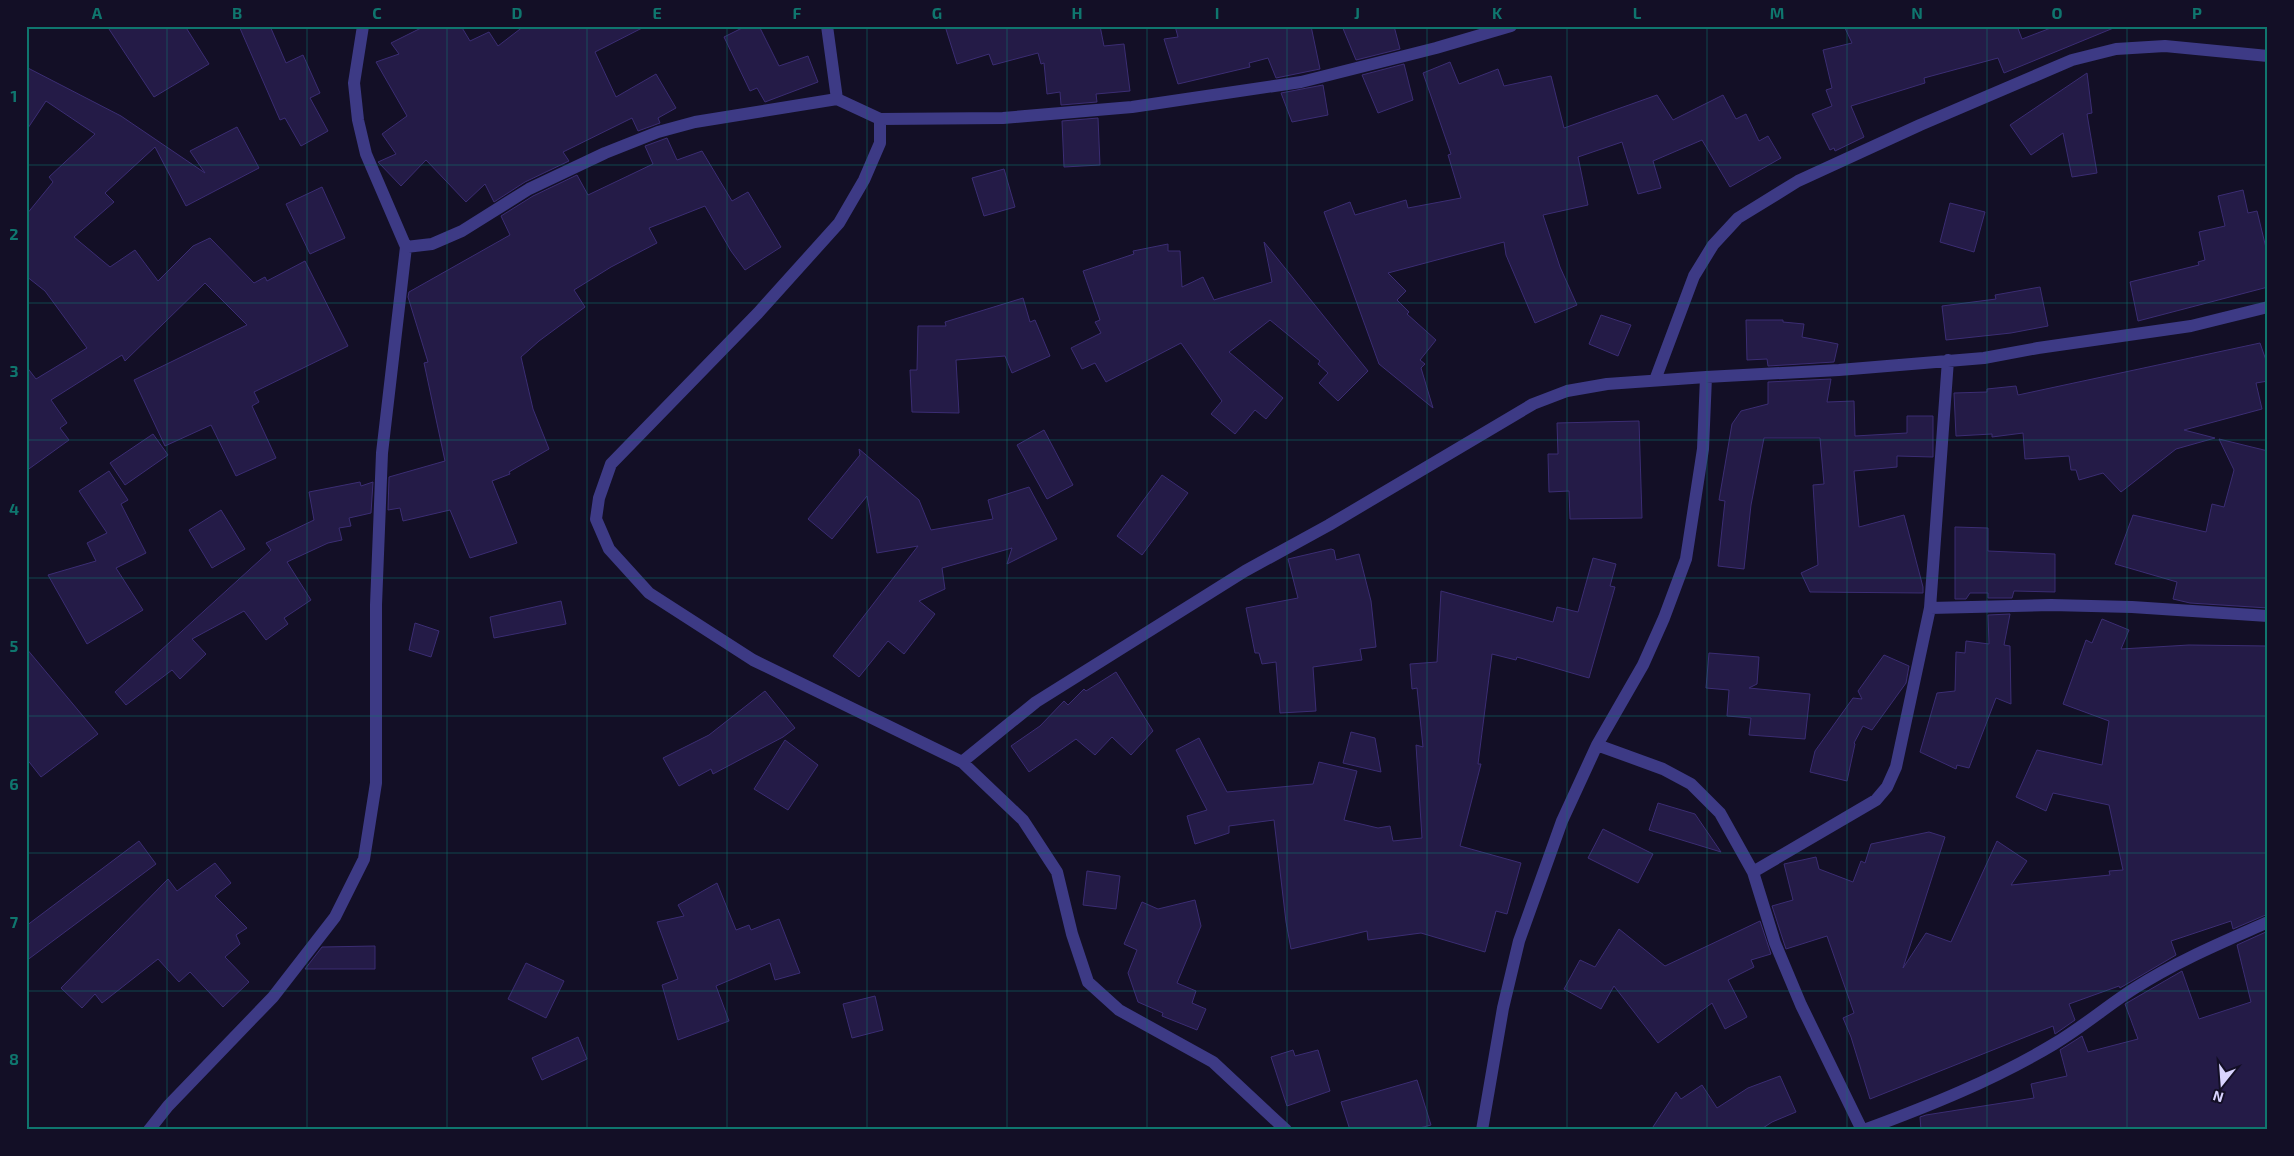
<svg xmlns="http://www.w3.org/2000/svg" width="2294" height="1156" font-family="'Exo 2',sans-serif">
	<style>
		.building { fill: #241b47; stroke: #3b2d73 }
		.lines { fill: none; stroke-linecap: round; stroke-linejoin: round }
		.minor { stroke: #3d3a85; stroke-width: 12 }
		.grid { fill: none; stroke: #0f766e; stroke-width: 1; stroke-opacity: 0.55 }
		.neatline { fill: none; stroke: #0f766e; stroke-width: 2 }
		.grid-label { font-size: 16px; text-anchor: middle; font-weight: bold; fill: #0f766e }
	</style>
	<rect width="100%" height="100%" fill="#130f26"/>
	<!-- building -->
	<path class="building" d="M 107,26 L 185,26 L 209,64 L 154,97 Z
		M 239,26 L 270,26 L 286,63 L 303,55 L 320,93 L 310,98 L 328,131 L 301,146 L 285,118 L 280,120 Z
		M 425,26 L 461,26 L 470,41 L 489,32 L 498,46 L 524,26 L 646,26 L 595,52 L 616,97 L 656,74 L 676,108 L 658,118 L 660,123 L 638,131 L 632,118 L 563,152 L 569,161 L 525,182 L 494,202 L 485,184 L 466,202 L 426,160 L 401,186 L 378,162 L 396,154 L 382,134 L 407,116 L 376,62 L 399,54 L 391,43 Z
		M 746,26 L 759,26 L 779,66 L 808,56 L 818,82 L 765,102 L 757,88 L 750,91 L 724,37 Z
		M 945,26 L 1100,26 L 1104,46 L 1124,44 L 1130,91 L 1096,94 L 1097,102 L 1061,105 L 1060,92 L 1047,94 L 1044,63 L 1041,64 L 1038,53 L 993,65 L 989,54 L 957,64 Z
		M 1175,26 L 1311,26 L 1320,69 L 1276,78 L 1268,58 L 1249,63 L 1250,67 L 1178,84 L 1164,39 L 1178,37 Z
		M 1342,26 L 1394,26 L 1400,49 L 1356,60 Z
		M 1844,26 L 2017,26 L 2022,39 L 2056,26 L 2116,27 L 2004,73 L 1998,58 L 1924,78 L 1925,83 L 1851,106 L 1864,137 L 1835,151 L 1834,148 L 1830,150 L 1812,114 L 1832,106 L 1826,90 L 1832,88 L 1823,50 L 1852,43 Z
		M 1450,62 L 1459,84 L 1498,69 L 1504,86 L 1551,76 L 1564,128 L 1657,95 L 1673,120 L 1723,95 L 1736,119 L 1746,114 L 1759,141 L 1768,136 L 1781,158 L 1730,187 L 1702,140 L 1653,161 L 1661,188 L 1638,194 L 1622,142 L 1578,157 L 1588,205 L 1543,215 L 1560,267 L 1577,305 L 1535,323 L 1506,255 L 1504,242 L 1388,273 L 1406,291 L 1397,300 L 1409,312 L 1407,314 L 1436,340 L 1420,360 L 1425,364 L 1421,368 L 1433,408 L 1379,364 L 1324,212 L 1350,202 L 1355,215 L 1406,200 L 1408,208 L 1461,198 L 1448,155 L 1451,154 L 1423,73 Z
		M 1404,64 L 1413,100 L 1378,113 L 1362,75 Z
		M 26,67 L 121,116 L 205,173 L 190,151 L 237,127 L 259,168 L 186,206 L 155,147 L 105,193 L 114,202 L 74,237 L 110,267 L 135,250 L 158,281 L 193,246 L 210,238 L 254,283 L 265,277 L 267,281 L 305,261 L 348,346 L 254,392 L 259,402 L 252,406 L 276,458 L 236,476 L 211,425 L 165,446 L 134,380 L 247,325 L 205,283 L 125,361 L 122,355 L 51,400 L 67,423 L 60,428 L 69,440 L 26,471 L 26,366 L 36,379 L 87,348 L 45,291 L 26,276 L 26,215 L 53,182 L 49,177 L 95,134 L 46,101 L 26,131 Z
		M 2087,73 L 2092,113 L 2087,114 L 2097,173 L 2072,177 L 2063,133 L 2031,155 L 2010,125 Z
		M 1323,85 L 1328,115 L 1292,122 L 1281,93 Z
		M 1098,118 L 1100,165 L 1064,167 L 1062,121 Z
		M 667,138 L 677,160 L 702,151 L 732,201 L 748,192 L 781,247 L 745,270 L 731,251 L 705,206 L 649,228 L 657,243 L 611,267 L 574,290 L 585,307 L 539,341 L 521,357 L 533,409 L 549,449 L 509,472 L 510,474 L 492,481 L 517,543 L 470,558 L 450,510 L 403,521 L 400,508 L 388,510 L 389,477 L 445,461 L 424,363 L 428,362 L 408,297 L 409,292 L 510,235 L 501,216 L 533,196 L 577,175 L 588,195 L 653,164 L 645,146 Z
		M 1004,169 L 1015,207 L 984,216 L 972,178 Z
		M 322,187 L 345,238 L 310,254 L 286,204 Z
		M 2243,190 L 2248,213 L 2257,211 L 2268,256 L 2268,287 L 2138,321 L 2130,282 L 2199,265 L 2198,262 L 2205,260 L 2199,232 L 2225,226 L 2218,196 Z
		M 1950,203 L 1985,212 L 1974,252 L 1940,242 Z
		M 1264,242 L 1368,371 L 1338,401 L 1319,383 L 1328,373 L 1318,364 L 1320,361 L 1270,320 L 1229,352 L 1283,398 L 1266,419 L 1255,410 L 1235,434 L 1211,414 L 1222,401 L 1181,343 L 1106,382 L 1095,363 L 1082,369 L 1071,348 L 1101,333 L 1095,322 L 1100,320 L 1083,271 L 1134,254 L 1133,251 L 1168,244 L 1168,251 L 1180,251 L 1182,287 L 1203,277 L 1214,300 L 1272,282 Z
		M 2040,287 L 2048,326 L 2011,333 L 1946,340 L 1942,306 L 1996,299 L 1995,295 Z
		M 1023,298 L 1030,322 L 1035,320 L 1050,356 L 1012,373 L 1005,356 L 956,360 L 959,413 L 912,412 L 910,370 L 917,370 L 918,326 L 946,326 L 945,322 Z
		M 1601,315 L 1631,325 L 1618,356 L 1589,344 Z
		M 1746,320 L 1783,320 L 1783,322 L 1804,324 L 1802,337 L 1838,344 L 1834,362 L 1768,366 L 1767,359 L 1747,360 Z
		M 2260,343 L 2268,366 L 2268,381 L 2256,383 L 2262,409 L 2184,430 L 2215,438 L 2176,449 L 2121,492 L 2103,473 L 2079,480 L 2076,470 L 2071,470 L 2069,456 L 2025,459 L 2023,433 L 1992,437 L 1992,434 L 1956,436 L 1954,393 L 1987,392 L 1987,389 L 2016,386 L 2018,395 Z
		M 1831,379 L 1827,402 L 1854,401 L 1855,436 L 1907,433 L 1907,416 L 1933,416 L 1933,457 L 1897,456 L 1897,467 L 1854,471 L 1859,527 L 1904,515 L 1923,587 L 1923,593 L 1810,592 L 1801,573 L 1818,565 L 1813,485 L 1824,484 L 1820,438 L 1764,438 L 1751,505 L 1744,569 L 1718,566 L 1725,501 L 1719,500 L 1732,424 L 1741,411 L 1768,404 L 1768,382 Z
		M 1639,421 L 1642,518 L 1570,519 L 1569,491 L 1549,492 L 1548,454 L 1558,454 L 1557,423 Z
		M 1044,430 L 1073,485 L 1047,499 L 1017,445 Z
		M 153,434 L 168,455 L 125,485 L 110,463 Z
		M 2219,439 L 2268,451 L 2268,608 L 2190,603 L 2173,599 L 2177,582 L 2115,564 L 2133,515 L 2206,532 L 2212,504 L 2224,507 L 2234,470 Z
		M 859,449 L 919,500 L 931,530 L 993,519 L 988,500 L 1029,487 L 1057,539 L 1007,564 L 1012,548 L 942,568 L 945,589 L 919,601 L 935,614 L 904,654 L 888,641 L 859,677 L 833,656 L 918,546 L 877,553 L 867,496 L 832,539 L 808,519 L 860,455 Z
		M 109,471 L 128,500 L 121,504 L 146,553 L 116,568 L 143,610 L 87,644 L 48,575 L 96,561 L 87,543 L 107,533 L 79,491 Z
		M 1162,475 L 1188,493 L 1142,555 L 1117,536 Z
		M 360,482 L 361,486 L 373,482 L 371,513 L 349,518 L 351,526 L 339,528 L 342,540 L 328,543 L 287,562 L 311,600 L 284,618 L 288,624 L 266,640 L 244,611 L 192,639 L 206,654 L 180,679 L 172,670 L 126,705 L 115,692 L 271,550 L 266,543 L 314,520 L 309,492 Z
		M 221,510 L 245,549 L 212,568 L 189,530 Z
		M 1955,527 L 1988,528 L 1988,551 L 2055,554 L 2055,592 L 2014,591 L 2012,598 L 1988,598 L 1988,593 L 1970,593 L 1966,599 L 1955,599 Z
		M 1331,549 L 1334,550 L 1336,560 L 1359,554 L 1371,601 L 1376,647 L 1360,649 L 1362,660 L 1313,667 L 1316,711 L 1280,713 L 1276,662 L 1262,664 L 1259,653 L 1255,653 L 1246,608 L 1298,598 L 1288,559 Z
		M 1593,558 L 1616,564 L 1610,586 L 1615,587 L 1589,678 L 1517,657 L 1516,660 L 1492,654 L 1478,764 L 1481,764 L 1460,846 L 1521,863 L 1507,914 L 1496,911 L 1485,952 L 1421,933 L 1368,940 L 1367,931 L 1291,949 L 1286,922 L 1274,820 L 1229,826 L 1229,833 L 1195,844 L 1187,816 L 1207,810 L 1176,750 L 1199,738 L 1227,792 L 1313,784 L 1319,762 L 1357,771 L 1344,820 L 1378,828 L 1390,826 L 1393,841 L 1422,838 L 1416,745 L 1423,747 L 1417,688 L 1412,689 L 1410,664 L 1437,662 L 1441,591 L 1553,622 L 1557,607 L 1578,612 Z
		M 561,601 L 566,624 L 494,638 L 490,617 Z
		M 2010,614 L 2004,645 L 2010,646 L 2011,704 L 1996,698 L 1969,768 L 1957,765 L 1956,769 L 1920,752 L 1937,693 L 1955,691 L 1956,652 L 1965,653 L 1966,641 L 1989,644 L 1988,615 Z
		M 2102,619 L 2129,630 L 2121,649 L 2189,645 L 2268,646 L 2268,914 L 2233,929 L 2231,921 L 2171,941 L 2176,955 L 2120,988 L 2119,986 L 2069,1004 L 2075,1020 L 2055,1034 L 2053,1026 L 1870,1099 L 1851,1037 L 1843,1018 L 1854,1013 L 1827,936 L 1786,949 L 1783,940 L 1772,906 L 1793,900 L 1784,864 L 1816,857 L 1819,869 L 1853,882 L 1861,861 L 1865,863 L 1871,844 L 1929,832 L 1945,837 L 1903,968 L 1926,933 L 1951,942 L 1997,841 L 2027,861 L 2011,885 L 2110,875 L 2109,871 L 2123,870 L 2109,805 L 2053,793 L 2046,811 L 2016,797 L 2037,750 L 2102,765 L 2109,721 L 2063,704 L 2086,640 L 2092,643 Z
		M 415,623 L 439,631 L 431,657 L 409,650 Z
		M 26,648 L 98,734 L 41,777 L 26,758 Z
		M 1709,653 L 1759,657 L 1757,684 L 1749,688 L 1810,694 L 1805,739 L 1749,735 L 1751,718 L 1727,716 L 1729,690 L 1706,688 Z
		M 1884,655 L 1909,666 L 1906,683 L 1872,730 L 1863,726 L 1854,743 L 1855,744 L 1847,781 L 1810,772 L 1815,751 L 1853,698 L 1862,699 L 1858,691 Z
		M 1116,672 L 1153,731 L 1131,755 L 1112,737 L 1095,755 L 1076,739 L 1029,772 L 1011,746 L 1040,726 L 1064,701 L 1068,705 L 1084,689 L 1086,691 Z
		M 765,691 L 795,728 L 783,737 L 713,774 L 711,769 L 679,786 L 663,758 L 709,735 Z
		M 1351,732 L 1375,738 L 1381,772 L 1343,763 Z
		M 785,740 L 818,765 L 788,810 L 754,789 Z
		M 1658,803 L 1695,814 L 1721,852 L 1649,830 Z
		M 1603,829 L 1653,854 L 1638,883 L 1588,858 Z
		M 139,841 L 156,864 L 26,961 L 26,926 Z
		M 215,863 L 231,883 L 215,896 L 247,928 L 236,935 L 240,944 L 225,957 L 249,982 L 223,1007 L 190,972 L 179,982 L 158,959 L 102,1003 L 95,994 L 82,1008 L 61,988 L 168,879 L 177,891 Z
		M 1087,871 L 1120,876 L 1116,909 L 1083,905 Z
		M 717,883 L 736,930 L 749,925 L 751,930 L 779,919 L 800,973 L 775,980 L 770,963 L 716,986 L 729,1021 L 678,1040 L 662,985 L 678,979 L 657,922 L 684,916 L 678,905 Z
		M 1195,900 L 1201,926 L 1177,983 L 1196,991 L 1192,1003 L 1206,1009 L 1197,1030 L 1162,1016 L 1163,1013 L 1138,1002 L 1128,973 L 1137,950 L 1124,944 L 1142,902 L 1158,909 Z
		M 1760,921 L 1771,954 L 1751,960 L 1754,967 L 1728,980 L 1747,1017 L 1725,1029 L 1712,1003 L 1658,1043 L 1614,986 L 1601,1009 L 1564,989 L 1580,960 L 1595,967 L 1619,929 L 1665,966 Z
		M 2268,931 L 2268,1130 L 1921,1130 L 1920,1117 L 1926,1115 L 2034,1098 L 2031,1084 L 2067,1076 L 2060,1050 L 2082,1036 L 2088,1052 L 2138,1039 L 2125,1004 L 2182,971 L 2199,1019 L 2251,1002 L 2237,945 Z
		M 375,946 L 375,969 L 305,969 L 322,947 Z
		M 526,963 L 564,981 L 546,1018 L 508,999 Z
		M 875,996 L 883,1030 L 852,1038 L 843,1004 Z
		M 578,1037 L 587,1059 L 542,1080 L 532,1058 Z
		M 1293,1050 L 1295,1056 L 1318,1050 L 1330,1091 L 1287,1106 L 1271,1057 Z
		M 1780,1076 L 1796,1112 L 1772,1122 L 1760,1130 L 1651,1130 L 1676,1092 L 1681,1099 L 1702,1085 L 1717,1108 L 1748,1088 Z
		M 1417,1080 L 1431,1125 L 1412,1130 L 1350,1130 L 1341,1102 Z"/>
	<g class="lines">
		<!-- minor -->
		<path class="minor" d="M 827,26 L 837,99
			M 880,119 L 880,143 L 864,180 L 839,223 L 758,313 L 611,464 L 599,498 L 596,519 L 609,549 L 649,593 L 753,660 L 962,762 L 1023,820 L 1057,872 L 1072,934 L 1088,982 L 1119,1010 L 1213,1062 L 1286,1130
			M 406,247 L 432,244 L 462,231 L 529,189 L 605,153 L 658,132 L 695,122 L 837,99 L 880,119 L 1003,118 L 1132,107 L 1301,82 L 1436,48 L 1511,26
			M 1655,380 L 1694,276 L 1713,245 L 1738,218 L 1798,181 L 1920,125 L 2072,60 L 2116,49 L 2165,46 L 2268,56
			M 1930,608 L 2051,605 L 2132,607 L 2268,616
			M 1597,745 L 1663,769 L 1691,784 L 1720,813 L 1753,872 L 1775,943 L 1801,1005 L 1862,1130
			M 962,762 L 1036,702 L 1245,571 L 1329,525 L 1533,404 L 1567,391 L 1607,384 L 1706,377
			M 1753,872 L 1876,800 L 1887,787 L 1896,767 L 1930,608 L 1948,360
			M 149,1130 L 168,1106 L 273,997 L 335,917 L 364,859 L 376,783 L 376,605 L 382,453 L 406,247 L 366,154 L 358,120 L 354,83 L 363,26
			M 1482,1130 L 1503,1008 L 1519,941 L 1562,821 L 1597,745 L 1643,665 L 1664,618 L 1686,559 L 1703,449 L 1706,377 L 1839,370 L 1984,358 L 2038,348 L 2191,326 L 2268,307
			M 1864,1130 C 1929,1106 1994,1080 2054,1044 C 2083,1027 2108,1005 2135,988 C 2177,961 2223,942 2268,922"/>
	</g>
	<!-- grid -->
	<path class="grid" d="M 167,26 L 167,1130M 307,26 L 307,1130M 447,26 L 447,1130M 587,26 L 587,1130M 727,26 L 727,1130M 867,26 L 867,1130M 1007,26 L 1007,1130M 1147,26 L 1147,1130M 1287,26 L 1287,1130M 1427,26 L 1427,1130M 1567,26 L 1567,1130M 1707,26 L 1707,1130M 1847,26 L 1847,1130M 1987,26 L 1987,1130M 2127,26 L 2127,1130M 26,165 L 2268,165M 26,303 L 2268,303M 26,440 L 2268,440M 26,578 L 2268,578M 26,716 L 2268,716M 26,853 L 2268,853M 26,991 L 2268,991"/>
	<!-- border -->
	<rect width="2294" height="1156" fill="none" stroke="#130f26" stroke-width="55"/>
	<!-- north arrow -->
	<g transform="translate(2222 1084) rotate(197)" stroke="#130f26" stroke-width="4" paint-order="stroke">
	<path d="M0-4L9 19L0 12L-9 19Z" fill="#d9d4ff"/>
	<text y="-8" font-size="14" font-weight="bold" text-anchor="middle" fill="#d9d4ff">N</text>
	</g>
	<rect x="28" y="28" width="2238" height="1100" class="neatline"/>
	<g class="grid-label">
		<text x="97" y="19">A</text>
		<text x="237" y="19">B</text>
		<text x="377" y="19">C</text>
		<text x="517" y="19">D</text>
		<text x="657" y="19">E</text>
		<text x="797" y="19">F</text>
		<text x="937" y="19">G</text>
		<text x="1077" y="19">H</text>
		<text x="1217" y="19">I</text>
		<text x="1357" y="19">J</text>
		<text x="1497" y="19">K</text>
		<text x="1637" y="19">L</text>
		<text x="1777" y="19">M</text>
		<text x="1917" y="19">N</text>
		<text x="2057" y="19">O</text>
		<text x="2197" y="19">P</text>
		<text x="14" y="102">1</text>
		<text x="14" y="240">2</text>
		<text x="14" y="377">3</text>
		<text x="14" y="515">4</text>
		<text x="14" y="652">5</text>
		<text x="14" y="790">6</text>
		<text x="14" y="928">7</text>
		<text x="14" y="1065">8</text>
	</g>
</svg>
